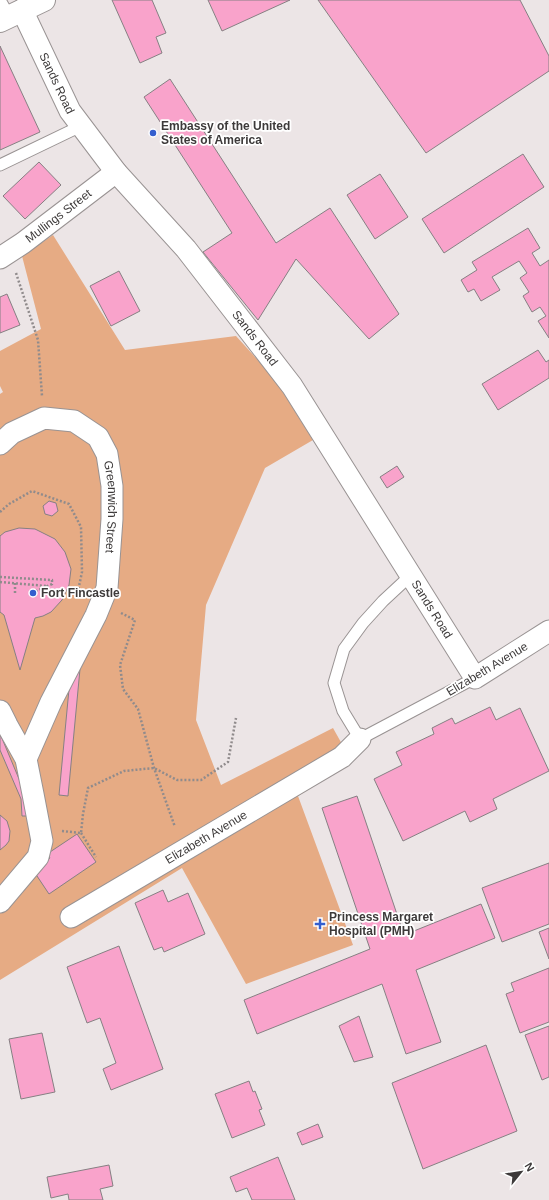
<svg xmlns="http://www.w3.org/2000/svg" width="549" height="1200" font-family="Arial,sans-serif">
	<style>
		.green { fill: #e6ab84 }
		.building { fill: #f9a3cb; stroke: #868083 }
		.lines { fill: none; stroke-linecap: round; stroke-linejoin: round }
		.lane-casing { stroke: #999393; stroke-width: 13 }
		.street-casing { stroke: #999393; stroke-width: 23 }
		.secondary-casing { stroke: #999393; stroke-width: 24 }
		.path { stroke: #908b8c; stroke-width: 2.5; stroke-dasharray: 2 2; stroke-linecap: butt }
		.lane { stroke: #fff; stroke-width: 11 }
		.street { stroke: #fff; stroke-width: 21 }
		.secondary { stroke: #fff; stroke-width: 22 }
		.poi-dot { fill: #345ece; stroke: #fff; stroke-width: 1.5 }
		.labels { text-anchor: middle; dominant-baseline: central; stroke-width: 3.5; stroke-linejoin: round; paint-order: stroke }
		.street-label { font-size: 12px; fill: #3d3a3a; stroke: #fff }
		.poi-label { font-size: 12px; font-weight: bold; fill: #3d3a3a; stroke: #fff; text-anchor: start }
	</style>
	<rect width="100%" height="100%" fill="#ece5e6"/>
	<!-- green -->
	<path class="green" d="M 53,235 L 125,350 L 236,336 L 274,378 L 313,440 L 265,468 L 206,605 L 196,720 L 221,785 L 333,728 L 352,762 L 298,796 L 353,945 L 246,984 L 182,868 L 0,980 L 0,394 L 3,392 L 0,386 L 0,351 L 41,329 L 22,256 Z"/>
	<!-- building -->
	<path class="building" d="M 112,0 L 152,0 L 166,33 L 156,37 L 162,53 L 140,63 Z
		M 208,0 L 290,0 L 222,31 Z
		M 318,0 L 520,0 L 549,56 L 549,71 L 426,153 Z
		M 0,46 L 40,132 L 0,150 Z
		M 170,79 L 276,243 L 330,208 L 399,314 L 369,339 L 296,259 L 258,320 L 203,252 L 232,233 L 144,97 Z
		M 523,154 L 544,187 L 444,253 L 422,219 Z
		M 39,162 L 61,185 L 25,219 L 3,196 Z
		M 380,174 L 408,217 L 375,239 L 347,195 Z
		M 528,228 L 540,248 L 532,253 L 540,266 L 549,260 L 549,338 L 538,321 L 546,316 L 540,307 L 532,312 L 523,296 L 529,292 L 520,278 L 527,273 L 519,261 L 492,277 L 500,290 L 481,301 L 474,289 L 468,292 L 461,280 L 477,270 L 472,262 Z
		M 119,271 L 140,311 L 111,326 L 90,286 Z
		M 7,294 L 20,325 L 0,333 L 0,297 Z
		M 538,350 L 546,362 L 549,360 L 549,378 L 498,410 L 482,384 Z
		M 397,466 L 404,477 L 387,488 L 380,477 Z
		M 49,501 L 56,503 L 58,511 L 52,516 L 45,514 L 43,506 Z
		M 19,528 L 35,529 L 55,539 L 65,552 L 71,569 L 69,585 L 62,600 L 51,612 L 43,616 L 35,618 L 20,670 L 4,615 L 0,612 L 0,536 L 5,532 Z
		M 71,668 L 80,669 L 68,796 L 59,795 Z
		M 490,707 L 496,720 L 520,708 L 549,771 L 493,799 L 497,809 L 470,822 L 465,811 L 403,841 L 374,779 L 402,765 L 396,752 L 434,734 L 432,728 L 452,718 L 455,724 Z
		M 0,736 L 1,736 L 27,798 L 29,816 L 22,816 L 21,799 L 0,750 Z
		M 357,796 L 404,935 L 481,904 L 495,938 L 416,970 L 441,1042 L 406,1054 L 382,984 L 257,1034 L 244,1000 L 370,949 L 322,808 Z
		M 0,815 L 7,821 L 10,831 L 9,841 L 6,845 L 0,850 Z
		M 77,834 L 96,862 L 49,894 L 33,870 L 50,858 L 47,854 Z
		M 549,863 L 549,924 L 502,942 L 482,888 Z
		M 163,890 L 168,902 L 188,893 L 205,934 L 164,952 L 162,947 L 154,950 L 135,903 Z
		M 549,928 L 549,959 L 539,932 Z
		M 119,946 L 163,1069 L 111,1090 L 103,1069 L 116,1063 L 100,1018 L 87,1023 L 67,967 Z
		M 549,968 L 549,1022 L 520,1033 L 506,994 L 514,991 L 511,983 Z
		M 359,1016 L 373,1057 L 354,1062 L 339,1026 Z
		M 549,1026 L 549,1077 L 542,1080 L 525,1035 Z
		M 42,1033 L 55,1092 L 21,1099 L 9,1039 Z
		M 486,1045 L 517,1131 L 423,1169 L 392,1083 Z
		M 249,1081 L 253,1092 L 255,1091 L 262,1109 L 259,1110 L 265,1125 L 232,1138 L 215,1094 Z
		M 318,1124 L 323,1137 L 302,1145 L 297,1133 Z
		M 278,1157 L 295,1200 L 252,1200 L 247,1188 L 236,1192 L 230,1177 Z
		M 109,1165 L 113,1186 L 100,1189 L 103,1200 L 69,1200 L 68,1194 L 51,1198 L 47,1177 Z"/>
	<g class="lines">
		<defs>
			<path id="lane" d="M 0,0 L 9,16
				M 0,165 L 81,126
				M 411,575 L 383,601 L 363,623 L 344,649 L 334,683 L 343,711 L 360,739 L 475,678"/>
			<g id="street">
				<path id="s1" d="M 22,10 L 70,111 L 116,172 L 186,249 L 292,386 L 475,678 L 549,631"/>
				<path id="s2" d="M 0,258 L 23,243 L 116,172"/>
				<path id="s3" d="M 0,444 L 12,433 L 44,418 L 74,421 L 98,437 L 107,454 L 112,486 L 112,519 L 107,588 L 96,615 L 51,702 L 26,759"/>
				<path d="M 0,711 L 7,725 L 26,759 L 33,794 L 42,841 L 38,857 L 0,902"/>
				<path id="s4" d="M 71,917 L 342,757 L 360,739"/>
			</g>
			<path id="secondary" d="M 0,21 L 44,0"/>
		</defs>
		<!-- lane casing -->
		<use href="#lane" class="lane-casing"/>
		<!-- street casing -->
		<use href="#street" class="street-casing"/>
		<!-- secondary casing -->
		<use href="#secondary" class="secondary-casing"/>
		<!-- path -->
		<path class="path" d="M 16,273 L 38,340 L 42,396
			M 0,512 L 9,504 L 32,491 L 69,504 L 81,527 L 82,572 L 78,591 L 81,592
			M 0,577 L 52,580 L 52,584 L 34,592 L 34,594
			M 0,582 L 46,586
			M 15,593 L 15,583
			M 121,613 L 135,620 L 120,665 L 123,689 L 138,709 L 154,768 L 175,827
			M 62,831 L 81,833 L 83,814 L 88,788 L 124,771 L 154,768 L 177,780 L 201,780 L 228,762 L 236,718
			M 81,833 L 96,857"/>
		<!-- lane -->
		<use href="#lane" class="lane"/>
		<!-- street -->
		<use href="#street" class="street"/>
		<!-- secondary -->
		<use href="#secondary" class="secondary"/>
	</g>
	<!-- markers -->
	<g class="poi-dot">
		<circle cx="153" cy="133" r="4"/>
		<circle cx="33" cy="593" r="4"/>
		<path d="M318 918h4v4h4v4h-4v4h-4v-4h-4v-4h4z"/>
	</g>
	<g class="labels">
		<!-- street labels -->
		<g class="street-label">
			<text stroke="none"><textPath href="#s1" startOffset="81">Sands Road</textPath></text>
			<text stroke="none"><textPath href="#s2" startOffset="72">Mullings Street</textPath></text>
			<text stroke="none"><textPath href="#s1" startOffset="405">Sands Road</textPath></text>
			<text stroke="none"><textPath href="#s3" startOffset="183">Greenwich Street</textPath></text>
			<text stroke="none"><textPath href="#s1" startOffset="729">Sands Road</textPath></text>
			<text transform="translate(487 669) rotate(-31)">Elizabeth Avenue</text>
			<text stroke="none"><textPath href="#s4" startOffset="157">Elizabeth Avenue</textPath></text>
		</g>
		<!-- poi labels -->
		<g class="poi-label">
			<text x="161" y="126">Embassy of the United<tspan x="161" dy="14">States of America</tspan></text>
			<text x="41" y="593">Fort Fincastle</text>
			<text x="329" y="917">Princess Margaret<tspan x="329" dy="14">Hospital (PMH)</tspan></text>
		</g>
	</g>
	<!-- north arrow -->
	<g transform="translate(521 1172) rotate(60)" stroke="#ffffff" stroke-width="3" paint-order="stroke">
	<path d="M0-3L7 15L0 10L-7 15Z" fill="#3d3a3a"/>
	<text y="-6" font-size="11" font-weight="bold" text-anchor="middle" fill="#3d3a3a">N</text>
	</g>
</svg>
